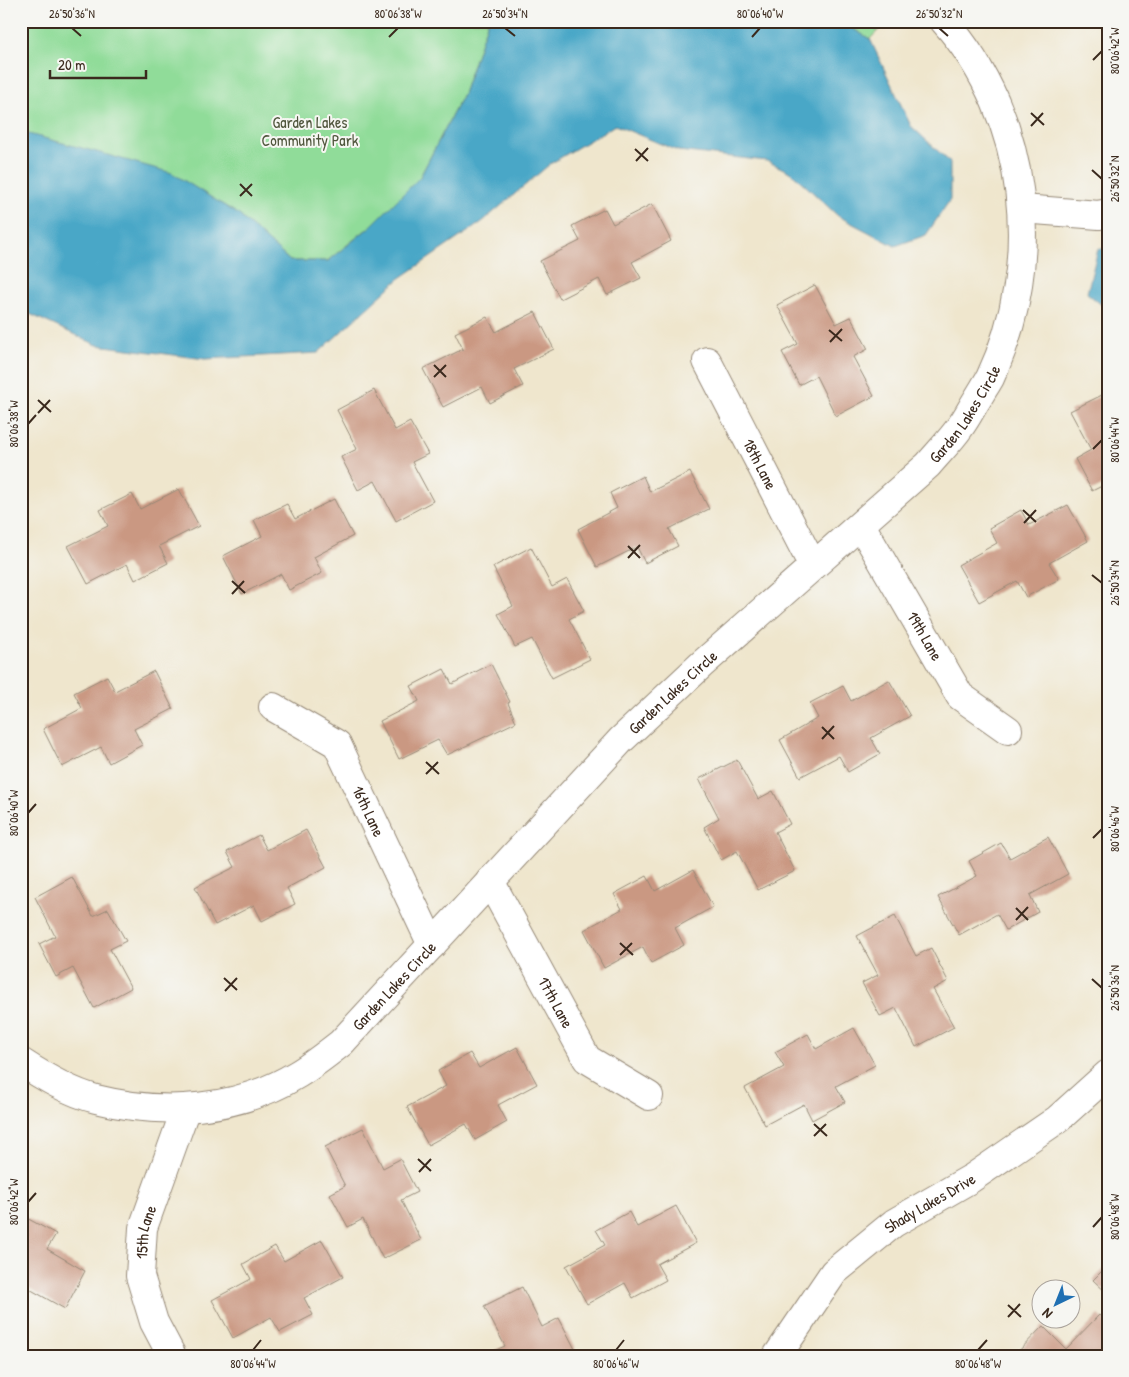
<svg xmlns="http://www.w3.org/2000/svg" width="1129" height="1377" font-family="'Patrick Hand',sans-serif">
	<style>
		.green { fill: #90dc99; stroke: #66835c }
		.water { fill: #48a7c7; stroke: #426872 }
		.building { fill: #ca9882 }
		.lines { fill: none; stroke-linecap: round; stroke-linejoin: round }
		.minor-casing { stroke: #958876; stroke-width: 30 }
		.minor { stroke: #fff; stroke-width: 28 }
		.ticks { fill: none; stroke: #3b2a1e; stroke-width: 2 }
		.labels { text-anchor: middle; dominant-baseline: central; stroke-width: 4; stroke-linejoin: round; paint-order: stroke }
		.park-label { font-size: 16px; fill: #50563d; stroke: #f6f6f2 }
		.street-label { font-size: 16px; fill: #3b2a1e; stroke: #f6f6f2 }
		.neatline { fill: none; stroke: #3b2a1e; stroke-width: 2 }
		.ticks-label { font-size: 12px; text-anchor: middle; fill: #3b2a1e }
	</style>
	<rect width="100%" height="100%" fill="#f6f6f2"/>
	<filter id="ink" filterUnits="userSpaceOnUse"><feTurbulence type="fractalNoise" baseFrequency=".02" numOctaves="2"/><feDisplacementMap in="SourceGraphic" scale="10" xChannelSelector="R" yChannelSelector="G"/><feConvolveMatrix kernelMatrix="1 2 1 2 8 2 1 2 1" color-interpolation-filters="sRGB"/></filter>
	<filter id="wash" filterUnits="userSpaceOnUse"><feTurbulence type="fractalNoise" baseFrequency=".0096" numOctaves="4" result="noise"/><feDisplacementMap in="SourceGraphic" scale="20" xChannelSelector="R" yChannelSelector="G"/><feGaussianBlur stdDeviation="1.12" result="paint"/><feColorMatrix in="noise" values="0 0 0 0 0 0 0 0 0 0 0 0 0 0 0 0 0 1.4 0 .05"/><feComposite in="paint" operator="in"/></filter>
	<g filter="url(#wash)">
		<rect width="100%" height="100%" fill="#efe6cd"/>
		<!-- green -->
		<path class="green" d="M 21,21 L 488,21 L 463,94 L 420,177 L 371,226 L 327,261 L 290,261 L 238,214 L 21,133 Z
			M 840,21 L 887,21 L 870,39 Z"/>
		<!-- water -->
		<path class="water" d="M 488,21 L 840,21 L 870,39 L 911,126 L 950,162 L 950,200 L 926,235 L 895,246 L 838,216 L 792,173 L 767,161 L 678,151 L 615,125 L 550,164 L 482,222 L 399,279 L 318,353 L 205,359 L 97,345 L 21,310 L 21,132 L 97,152 L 172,173 L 238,214 L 290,261 L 328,261 L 371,226 L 420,177 L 463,94 Z
			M 1108,248 L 1108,310 L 1087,293 L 1098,249 Z"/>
		<g id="blocks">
			<!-- building -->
			<path class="building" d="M 652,204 L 671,241 L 632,262 L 641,278 L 607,295 L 599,279 L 560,299 L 540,261 L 580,241 L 572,226 L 605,209 L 613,224 Z
				M 815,285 L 836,324 L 851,317 L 868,349 L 853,357 L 874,396 L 836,416 L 816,376 L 799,385 L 782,352 L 798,344 L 777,305 Z
				M 535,312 L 554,349 L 514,369 L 523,386 L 490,403 L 482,387 L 443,407 L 423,369 L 463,349 L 455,333 L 487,317 L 496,332 Z
				M 374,390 L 395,430 L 410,422 L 428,454 L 412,462 L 433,501 L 396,521 L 375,481 L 358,490 L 341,457 L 357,449 L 337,410 Z
				M 1108,392 L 1108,483 L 1092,491 L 1075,459 L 1091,450 L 1070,411 Z
				M 690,472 L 709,509 L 669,529 L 678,546 L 645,563 L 637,547 L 597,567 L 578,529 L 617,508 L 610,493 L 643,476 L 650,492 Z
				M 179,489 L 199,526 L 159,546 L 168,563 L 135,580 L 127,564 L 88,584 L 68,546 L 108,526 L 100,510 L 132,494 L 140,509 Z
				M 334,499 L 353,536 L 314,557 L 322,573 L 289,590 L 281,574 L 242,594 L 223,556 L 262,536 L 254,520 L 287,504 L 295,519 Z
				M 1068,505 L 1088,541 L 1049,563 L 1059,579 L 1026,597 L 1017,581 L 979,602 L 958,565 L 997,543 L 989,528 L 1021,510 L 1029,525 Z
				M 531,547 L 552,587 L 567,579 L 584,611 L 569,619 L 590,659 L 552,678 L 532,639 L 515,647 L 498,614 L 513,606 L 493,567 Z
				M 491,664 L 510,702 L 508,703 L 516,722 L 447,755 L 438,740 L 399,759 L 380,721 L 419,701 L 411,686 L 444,669 L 452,684 Z
				M 154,671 L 173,709 L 134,729 L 142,745 L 109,763 L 101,747 L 62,767 L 43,729 L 82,708 L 74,693 L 107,676 L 115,691 Z
				M 889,680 L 910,716 L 871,738 L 880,754 L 848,772 L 839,756 L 800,777 L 780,740 L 818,718 L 810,703 L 843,686 L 851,701 Z
				M 737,760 L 758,799 L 773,791 L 790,824 L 775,832 L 795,871 L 758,890 L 737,851 L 721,860 L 704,827 L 719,818 L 699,779 Z
				M 306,830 L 326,867 L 287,888 L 295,904 L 262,921 L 254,905 L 215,925 L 195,887 L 235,867 L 227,852 L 259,835 L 267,850 Z
				M 1048,837 L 1068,874 L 1030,895 L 1038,912 L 1006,930 L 997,914 L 959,935 L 938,897 L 977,876 L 969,861 L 1001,843 L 1010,858 Z
				M 693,870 L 713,907 L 675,928 L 684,945 L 651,963 L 643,947 L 604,968 L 584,930 L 622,909 L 614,894 L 647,876 L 655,891 Z
				M 72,877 L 93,916 L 108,909 L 126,941 L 110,949 L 131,988 L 94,1008 L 73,968 L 56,977 L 39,944 L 55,936 L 35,897 Z
				M 895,916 L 916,956 L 931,948 L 948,981 L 933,989 L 954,1027 L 916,1047 L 896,1008 L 880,1016 L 862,983 L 878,975 L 857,936 Z
				M 854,1028 L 875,1065 L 836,1086 L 845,1102 L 812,1120 L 804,1104 L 765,1125 L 745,1088 L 784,1067 L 775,1052 L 808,1034 L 816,1049 Z
				M 517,1047 L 537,1084 L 498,1105 L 507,1122 L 475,1140 L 466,1124 L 428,1145 L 407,1107 L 446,1086 L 438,1071 L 470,1053 L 479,1068 Z
				M 363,1128 L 383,1168 L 400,1159 L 417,1192 L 401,1200 L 421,1240 L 383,1259 L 363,1219 L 348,1227 L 330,1194 L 345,1186 L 325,1147 Z
				M 676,1206 L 696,1243 L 657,1264 L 666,1280 L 633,1298 L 625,1283 L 587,1304 L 566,1266 L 605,1245 L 596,1230 L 629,1212 L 637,1227 Z
				M 23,1216 L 56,1234 L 47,1249 L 85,1271 L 65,1309 L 26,1287 L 21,1295 L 21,1220 Z
				M 322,1240 L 343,1277 L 304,1298 L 313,1315 L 280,1332 L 271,1317 L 233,1338 L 212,1300 L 251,1279 L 243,1264 L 275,1246 L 284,1261 Z
				M 1108,1265 L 1108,1294 L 1093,1280 Z
				M 522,1287 L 542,1327 L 559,1318 L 576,1351 L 567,1356 L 491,1356 L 489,1353 L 505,1346 L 484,1306 Z
				M 1099,1315 L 1108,1323 L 1108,1356 L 1014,1356 L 1043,1326 L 1066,1349 Z"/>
		</g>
	</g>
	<g filter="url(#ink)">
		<use href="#blocks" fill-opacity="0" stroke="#958876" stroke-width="1"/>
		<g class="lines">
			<defs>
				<g id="minor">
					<path d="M 1022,209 L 1099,215 L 1108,213"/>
					<path id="s1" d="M 707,361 L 813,566"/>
					<path id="s2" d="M 861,525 L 960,696 L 1008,730"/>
					<path id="s3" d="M 273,707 L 337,744 L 432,945"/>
					<path id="s4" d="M 490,881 L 587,1059 L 649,1096"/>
					<path id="s5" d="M 21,1062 C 44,1077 69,1092 96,1099 C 163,1116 238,1111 298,1074 C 313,1065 327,1054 341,1043 L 621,740 L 701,665 L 928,465 C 939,452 951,440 960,427 C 967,418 972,407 978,398 C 982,391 986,385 990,378 C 1044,263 1030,118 944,21"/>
					<path id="s6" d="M 172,1356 L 154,1322 L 140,1276 L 143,1228 L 186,1108"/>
					<path id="s7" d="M 777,1356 L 834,1272 L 894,1223 L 972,1178 L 1058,1119 L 1108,1074"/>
				</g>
			</defs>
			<!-- minor casing -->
			<use href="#minor" class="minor-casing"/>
			<!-- minor -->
			<use href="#minor" class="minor"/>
		</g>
	</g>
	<!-- ticks -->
	<path class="ticks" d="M 72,28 L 81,36M 505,28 L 515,36M 939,28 L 948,36M 389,37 L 398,28M 752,37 L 760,28M 1093,60 L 1102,51M 1031,113 L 1044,125M 1031,126 L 1043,113M 635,149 L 648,161M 636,161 L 648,148M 1092,170 L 1102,179M 240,184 L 252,196M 240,196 L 252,184M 829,330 L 842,341M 830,342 L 842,329M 434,365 L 446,377M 434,377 L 446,365M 38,400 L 51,412M 38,413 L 50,400M 28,424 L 36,415M 1093,449 L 1102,440M 1023,510 L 1036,522M 1024,523 L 1036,510M 628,546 L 640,558M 628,558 L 640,545M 1092,575 L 1102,583M 232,581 L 245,593M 232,594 L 244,581M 822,727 L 834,739M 822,739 L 834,726M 426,762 L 439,774M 426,774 L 438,762M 28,813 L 36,804M 1093,838 L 1102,829M 1016,908 L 1028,920M 1016,920 L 1028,907M 620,943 L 633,955M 620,955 L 632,943M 224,978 L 237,990M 1092,979 L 1102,988M 225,991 L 237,978M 814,1124 L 827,1136M 814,1136 L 826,1124M 418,1159 L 431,1171M 419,1172 L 431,1159M 28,1202 L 36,1193M 1093,1227 L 1102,1217M 1008,1305 L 1021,1317M 1008,1317 L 1020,1304M 253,1350 L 261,1340M 616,1350 L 624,1340M 978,1350 L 987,1340"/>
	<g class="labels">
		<!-- park labels -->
		<g class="park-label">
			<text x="310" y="122">Garden Lakes<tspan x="310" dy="18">Community Park</tspan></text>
		</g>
		<!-- street labels -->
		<g class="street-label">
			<text stroke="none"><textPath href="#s5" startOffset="1234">Garden Lakes Circle</textPath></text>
			<text stroke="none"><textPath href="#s1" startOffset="116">18th Lane</textPath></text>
			<text stroke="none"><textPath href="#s2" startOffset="128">19th Lane</textPath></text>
			<text stroke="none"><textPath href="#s5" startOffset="829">Garden Lakes Circle</textPath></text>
			<text stroke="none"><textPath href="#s3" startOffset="148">16th Lane</textPath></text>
			<text stroke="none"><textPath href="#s5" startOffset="424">Garden Lakes Circle</textPath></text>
			<text stroke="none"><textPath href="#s4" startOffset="138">17th Lane</textPath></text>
			<text stroke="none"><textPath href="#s7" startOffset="220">Shady Lakes Drive</textPath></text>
			<text stroke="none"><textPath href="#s6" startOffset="131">15th Lane</textPath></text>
		</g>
	</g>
	<!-- margin -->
	<rect width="1129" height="1377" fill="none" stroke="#f6f6f2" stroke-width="55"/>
	<!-- north arrow -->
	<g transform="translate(1056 1304) rotate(223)"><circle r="24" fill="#f6f6f2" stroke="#aba49d"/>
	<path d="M0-4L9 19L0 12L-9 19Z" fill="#1f6fb2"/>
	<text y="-8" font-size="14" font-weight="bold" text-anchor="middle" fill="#3b2a1e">N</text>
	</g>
	<!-- scale -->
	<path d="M50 70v8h96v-8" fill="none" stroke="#3b2a1e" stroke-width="2.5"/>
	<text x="58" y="70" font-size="15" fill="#3b2a1e" stroke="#f6f6f2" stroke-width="4" paint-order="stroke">20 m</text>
	<rect x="28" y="28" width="1074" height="1322" class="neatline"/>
	<g class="ticks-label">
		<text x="72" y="18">26°50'36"N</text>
		<text x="398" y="18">80°06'38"W</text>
		<text x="505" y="18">26°50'34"N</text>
		<text x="760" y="18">80°06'40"W</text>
		<text x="939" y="18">26°50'32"N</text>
		<text transform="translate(1115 51) rotate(-90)" y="4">80°06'42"W</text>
		<text transform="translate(1115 179) rotate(-90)" y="4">26°50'32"N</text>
		<text transform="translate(14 424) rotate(-90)" y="4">80°06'38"W</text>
		<text transform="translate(1115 440) rotate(-90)" y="4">80°06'44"W</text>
		<text transform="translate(1115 583) rotate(-90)" y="4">26°50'34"N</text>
		<text transform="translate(14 813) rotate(-90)" y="4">80°06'40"W</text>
		<text transform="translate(1115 829) rotate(-90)" y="4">80°06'46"W</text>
		<text transform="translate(1115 988) rotate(-90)" y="4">26°50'36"N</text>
		<text transform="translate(14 1202) rotate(-90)" y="4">80°06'42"W</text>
		<text transform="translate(1115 1217) rotate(-90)" y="4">80°06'48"W</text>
		<text x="253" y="1368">80°06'44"W</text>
		<text x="616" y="1368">80°06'46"W</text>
		<text x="978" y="1368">80°06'48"W</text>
	</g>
</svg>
